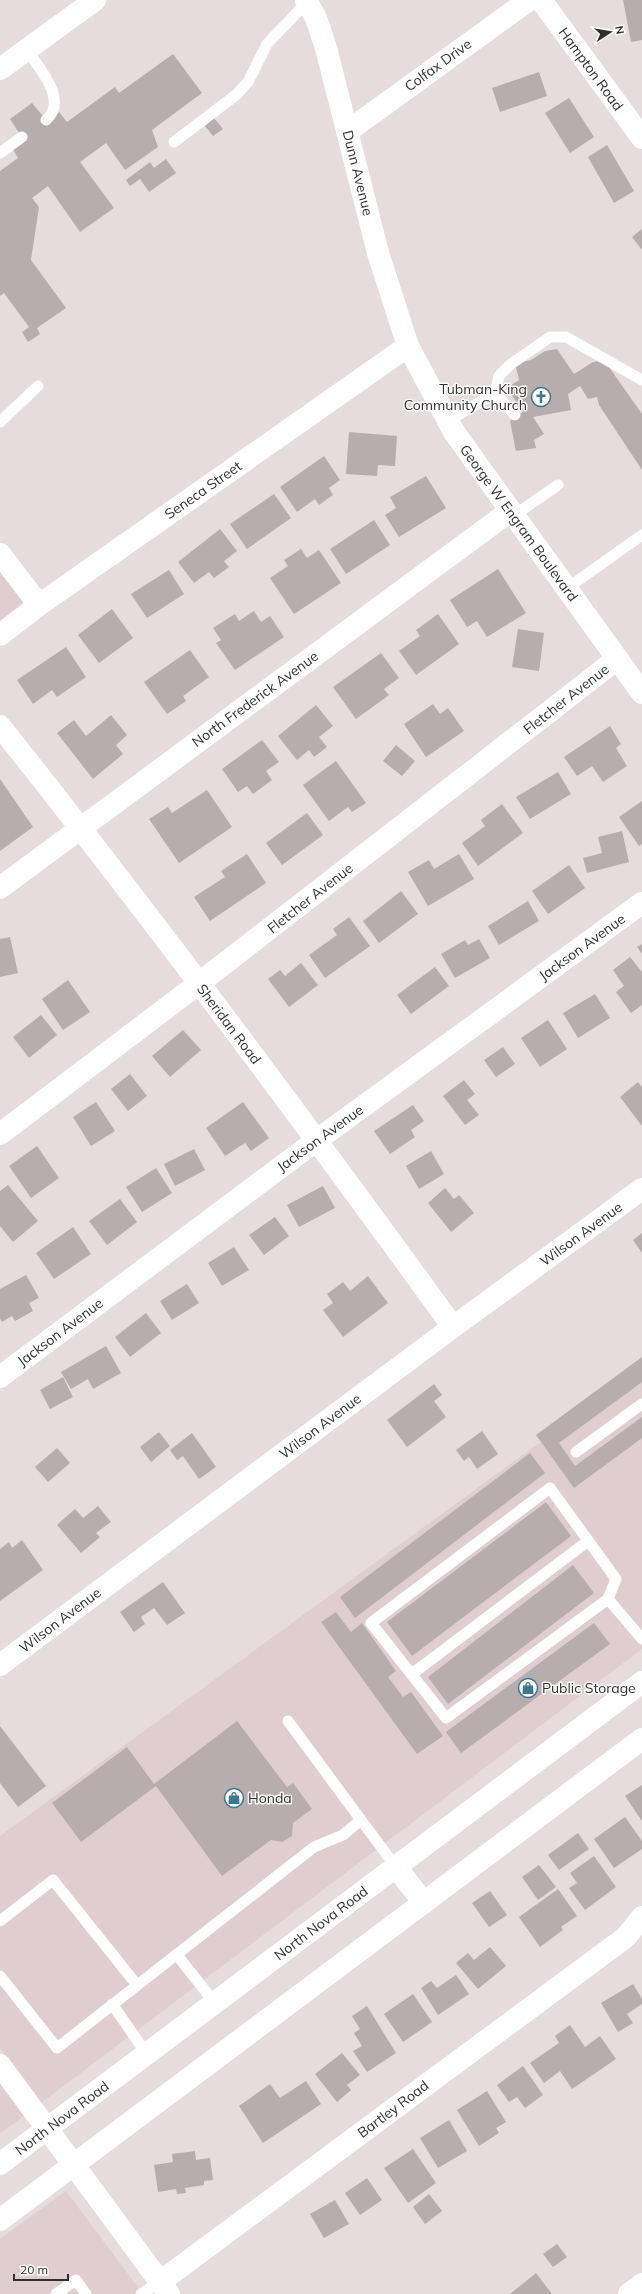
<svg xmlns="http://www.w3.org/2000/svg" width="642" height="2294" font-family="Mulish,sans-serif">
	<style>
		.built { fill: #e0cdd0 }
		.building { fill: #b7adae }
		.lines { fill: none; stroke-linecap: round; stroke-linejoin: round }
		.service { stroke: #fff; stroke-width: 11 }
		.minor { stroke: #fff; stroke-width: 22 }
		.tertiary { stroke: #fff; stroke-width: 22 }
		.secondary { stroke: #fff; stroke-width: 22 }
		.primary { stroke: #fff; stroke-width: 22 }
		.labels { text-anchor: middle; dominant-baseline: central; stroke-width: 3; stroke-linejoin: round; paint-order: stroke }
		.street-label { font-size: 14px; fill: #332f2f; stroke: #fff }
		.poi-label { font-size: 14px; fill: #332f2f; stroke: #fff; text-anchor: start }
	</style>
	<rect width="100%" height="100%" fill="#e6dbdd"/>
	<!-- built -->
	<path class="built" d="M 0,571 L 24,603 L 0,621 Z
		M 642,1368 L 642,1649 L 41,2103 L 0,2048 L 0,1836 Z
		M 0,2083 L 24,2116 L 0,2133 Z
		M 66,2191 L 143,2294 L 0,2294 L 0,2239 Z"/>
	<!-- building -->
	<path class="building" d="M 623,0 L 642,0 L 642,40 L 631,42 Z
		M 173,54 L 202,93 L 152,130 L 158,147 L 125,170 L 106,143 L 80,162 L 114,208 L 80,232 L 48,186 L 32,198 L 39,207 L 31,260 L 66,308 L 37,328 L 40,334 L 28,342 L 22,332 L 29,327 L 4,293 L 0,296 L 0,171 L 18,158 L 11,146 L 23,139 L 10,119 L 32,103 L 47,121 L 59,112 L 67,122 L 115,87 L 119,93 Z
		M 539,72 L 547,96 L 500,112 L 492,88 Z
		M 569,98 L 594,137 L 570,153 L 545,113 Z
		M 214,118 L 223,129 L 213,136 L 205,126 Z
		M 607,145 L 634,191 L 614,203 L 588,157 Z
		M 166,159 L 176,173 L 149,192 L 140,179 L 130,186 L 126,180 L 150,162 L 154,168 Z
		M 642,229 L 642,250 L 632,237 Z
		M 557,349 L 574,374 L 593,362 L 604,360 L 642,414 L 642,470 L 599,405 L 597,397 L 588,399 L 580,386 L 568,394 L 571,410 L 533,417 L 544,434 L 534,440 L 536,448 L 516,451 L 510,421 L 523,412 L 507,388 L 519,380 L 515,363 L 531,360 L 545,351 Z
		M 349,432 L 397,436 L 395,466 L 378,465 L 377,476 L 346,474 Z
		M 324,456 L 340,480 L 329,488 L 333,495 L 319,505 L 315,499 L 297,512 L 280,487 Z
		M 426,476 L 446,508 L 399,537 L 385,515 L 396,508 L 390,497 Z
		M 274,494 L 291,518 L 247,549 L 230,524 Z
		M 374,520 L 390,545 L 346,574 L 330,549 Z
		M 220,529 L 237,551 L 224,561 L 229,567 L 214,578 L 209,572 L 194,583 L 178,562 Z
		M 301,549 L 307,558 L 319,550 L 341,583 L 294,614 L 270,578 L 288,566 L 284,560 Z
		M 498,569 L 526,613 L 487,637 L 477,621 L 467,627 L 450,600 Z
		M 169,570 L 184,594 L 147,618 L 131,594 Z
		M 112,609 L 133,638 L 99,663 L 78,635 Z
		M 254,611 L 261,622 L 270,616 L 284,637 L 235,670 L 216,643 L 221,640 L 213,628 L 235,614 L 239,621 Z
		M 438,614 L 459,644 L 416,675 L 399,651 L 420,636 L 416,630 Z
		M 518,629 L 544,633 L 539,671 L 512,667 Z
		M 66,647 L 86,677 L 57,697 L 52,690 L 33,704 L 17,680 Z
		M 190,650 L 209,677 L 183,696 L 186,701 L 167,714 L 144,682 Z
		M 381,653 L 399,678 L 384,689 L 389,695 L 356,719 L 333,687 Z
		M 433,704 L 440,714 L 448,708 L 464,731 L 426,757 L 404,724 Z
		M 316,705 L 333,726 L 319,737 L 327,747 L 314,757 L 309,750 L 297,760 L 278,736 Z
		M 111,715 L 127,735 L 116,745 L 123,754 L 93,779 L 57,733 L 74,720 L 86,736 Z
		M 610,726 L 621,744 L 616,748 L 627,766 L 603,782 L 592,766 L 577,776 L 564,757 Z
		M 262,740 L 279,762 L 266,771 L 272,780 L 253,794 L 247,786 L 238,792 L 222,769 Z
		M 396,745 L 415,761 L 402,776 L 383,761 Z
		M 336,761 L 366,803 L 352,812 L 348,807 L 329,821 L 303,785 Z
		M 558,772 L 571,794 L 530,819 L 516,797 Z
		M 0,779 L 33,827 L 0,851 Z
		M 207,790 L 232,827 L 179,863 L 149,819 L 168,807 L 172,813 Z
		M 642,801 L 642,844 L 639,846 L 619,817 Z
		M 502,804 L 523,833 L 478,866 L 462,843 L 485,826 L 481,820 Z
		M 307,813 L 323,835 L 282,865 L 266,843 Z
		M 622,831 L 629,862 L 587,873 L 583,858 L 602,853 L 598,837 Z
		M 247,854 L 266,883 L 210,921 L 194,897 L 225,877 L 221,871 Z
		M 459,854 L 474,879 L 428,906 L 408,872 L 429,860 L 434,869 Z
		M 569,865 L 585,888 L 548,914 L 532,891 Z
		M 401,891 L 418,914 L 379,943 L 363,921 Z
		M 528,901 L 539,921 L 499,945 L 488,926 Z
		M 349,917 L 370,946 L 325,978 L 309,955 L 337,935 L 333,929 Z
		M 10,937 L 18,973 L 0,977 L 0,939 Z
		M 479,939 L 490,958 L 455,978 L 441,954 L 465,940 L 468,945 Z
		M 642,944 L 642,954 L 637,947 Z
		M 630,957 L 642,972 L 642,1005 L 631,1013 L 616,992 L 624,986 L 613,970 Z
		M 301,963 L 318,985 L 289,1007 L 268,979 L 280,970 L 285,976 Z
		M 435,967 L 449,986 L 411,1014 L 397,995 Z
		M 68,980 L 90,1012 L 63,1030 L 42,999 Z
		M 595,994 L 610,1018 L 578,1038 L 563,1013 Z
		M 41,1015 L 57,1035 L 29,1058 L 13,1037 Z
		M 548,1020 L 567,1049 L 540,1067 L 521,1038 Z
		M 183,1030 L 201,1050 L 170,1077 L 152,1056 Z
		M 503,1047 L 515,1064 L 496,1077 L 484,1060 Z
		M 130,1074 L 147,1096 L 128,1111 L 111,1089 Z
		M 464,1080 L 475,1094 L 467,1100 L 479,1115 L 465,1125 L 443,1096 Z
		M 638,1082 L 642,1087 L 642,1126 L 620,1097 Z
		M 96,1102 L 115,1131 L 91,1146 L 73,1117 Z
		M 243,1102 L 269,1138 L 251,1151 L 245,1143 L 225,1156 L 206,1128 Z
		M 413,1105 L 424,1121 L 411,1130 L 415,1137 L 390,1154 L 374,1131 Z
		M 37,1146 L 59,1178 L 31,1198 L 9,1166 Z
		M 194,1149 L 205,1170 L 175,1186 L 164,1164 Z
		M 431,1151 L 444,1174 L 419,1189 L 406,1166 Z
		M 156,1168 L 172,1193 L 142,1212 L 126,1187 Z
		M 8,1185 L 38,1221 L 13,1242 L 0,1226 L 0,1191 Z
		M 323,1186 L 335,1208 L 299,1227 L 287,1205 Z
		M 445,1188 L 454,1199 L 459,1195 L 474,1213 L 451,1232 L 428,1203 Z
		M 120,1199 L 137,1222 L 107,1245 L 89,1221 Z
		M 275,1217 L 289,1236 L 264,1255 L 249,1235 Z
		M 73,1227 L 91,1254 L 54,1279 L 36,1253 Z
		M 642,1233 L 642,1253 L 633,1240 Z
		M 234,1247 L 249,1270 L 222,1286 L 208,1263 Z
		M 26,1275 L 39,1298 L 29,1303 L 33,1311 L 15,1321 L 12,1316 L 2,1322 L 0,1318 L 0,1289 Z
		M 368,1276 L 388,1303 L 343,1337 L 323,1310 L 333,1303 L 327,1294 L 343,1282 L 350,1291 Z
		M 187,1284 L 199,1303 L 172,1320 L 160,1301 Z
		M 146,1313 L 161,1333 L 130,1357 L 115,1337 Z
		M 106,1346 L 121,1373 L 93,1389 L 88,1379 L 71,1389 L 61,1372 Z
		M 642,1357 L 642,1382 L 559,1443 L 575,1466 L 642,1417 L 642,1438 L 574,1488 L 536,1435 Z
		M 63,1377 L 73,1397 L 50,1409 L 40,1390 Z
		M 434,1384 L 442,1395 L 434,1401 L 446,1417 L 407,1447 L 387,1420 Z
		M 482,1431 L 498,1454 L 477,1469 L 469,1457 L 464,1461 L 456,1450 Z
		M 159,1432 L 170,1446 L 151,1462 L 140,1447 Z
		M 192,1433 L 216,1467 L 199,1479 L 183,1456 L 177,1460 L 170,1450 Z
		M 57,1448 L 70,1463 L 48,1482 L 35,1467 Z
		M 530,1453 L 545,1473 L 355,1618 L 340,1597 Z
		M 546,1502 L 571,1536 L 412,1656 L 387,1622 Z
		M 98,1506 L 111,1522 L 96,1533 L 100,1537 L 81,1553 L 57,1525 L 75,1509 L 83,1518 Z
		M 22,1540 L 43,1570 L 0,1601 L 0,1549 L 9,1542 L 12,1548 Z
		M 573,1565 L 594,1593 L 448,1704 L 428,1677 Z
		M 163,1582 L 185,1613 L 167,1625 L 154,1608 L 141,1617 L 145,1624 L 134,1632 L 120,1612 Z
		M 336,1612 L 351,1632 L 362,1623 L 396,1671 L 388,1677 L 403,1697 L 411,1692 L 443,1736 L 417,1754 L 321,1622 Z
		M 594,1623 L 610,1644 L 461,1753 L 446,1732 Z
		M 237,1721 L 287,1787 L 293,1783 L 312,1809 L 293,1823 L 292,1836 L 282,1842 L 271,1840 L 222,1876 L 156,1786 L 81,1842 L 52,1803 L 127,1747 L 154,1784 Z
		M 0,1726 L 46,1786 L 18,1807 L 0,1783 Z
		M 642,1785 L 642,1821 L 625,1796 Z
		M 625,1817 L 642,1841 L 642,1849 L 614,1868 L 594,1839 Z
		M 578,1833 L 589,1849 L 559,1870 L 548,1855 Z
		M 594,1856 L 616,1887 L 585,1910 L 569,1888 L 577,1883 L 570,1873 Z
		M 539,1865 L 556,1887 L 538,1900 L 522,1877 Z
		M 558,1889 L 577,1916 L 561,1927 L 563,1930 L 540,1947 L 519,1917 Z
		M 490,1891 L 507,1915 L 489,1927 L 472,1903 Z
		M 490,1947 L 506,1966 L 478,1989 L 456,1963 L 468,1953 L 474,1960 Z
		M 456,1975 L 469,1994 L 438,2015 L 421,1988 L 431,1981 L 437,1988 Z
		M 633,1984 L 642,1999 L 642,2004 L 627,2014 L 633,2023 L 618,2032 L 601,2003 Z
		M 413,1994 L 432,2022 L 403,2042 L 384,2014 Z
		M 367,2006 L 396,2053 L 367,2072 L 353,2051 L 362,2046 L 354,2033 L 360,2029 L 352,2016 Z
		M 570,2025 L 585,2047 L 600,2036 L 616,2059 L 572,2089 L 560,2071 L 544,2083 L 530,2063 L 559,2043 L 555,2036 Z
		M 342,2053 L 360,2075 L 347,2085 L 351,2090 L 337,2102 L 315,2074 Z
		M 523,2066 L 543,2095 L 525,2108 L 517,2097 L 509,2102 L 497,2085 Z
		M 306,2081 L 321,2104 L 263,2143 L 239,2106 L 270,2084 L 280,2098 Z
		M 487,2091 L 506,2122 L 496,2128 L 499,2133 L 479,2146 L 457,2110 Z
		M 449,2120 L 467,2151 L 438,2168 L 420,2138 Z
		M 413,2149 L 436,2183 L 408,2203 L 384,2168 Z
		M 195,2151 L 196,2160 L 210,2158 L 213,2180 L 204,2181 L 204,2185 L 185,2188 L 186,2193 L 177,2194 L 176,2189 L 158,2192 L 154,2165 L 173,2162 L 172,2154 Z
		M 367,2178 L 382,2200 L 360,2215 L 345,2193 Z
		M 429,2194 L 442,2211 L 425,2224 L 413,2207 Z
		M 335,2200 L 349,2224 L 324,2238 L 310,2214 Z
		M 557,2244 L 567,2257 L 553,2267 L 543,2254 Z
		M 536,2273 L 552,2294 L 510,2294 Z"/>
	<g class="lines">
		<!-- service -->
		<path class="service" d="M 27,50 C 39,68 69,100 46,120
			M 174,142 L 236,95 L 248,82 L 267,44 L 307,2
			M 0,153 L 22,137
			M 495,393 L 515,415
			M 448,421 L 495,393 L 499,376 L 511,364 L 550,337 L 566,337 L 642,380
			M 0,422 L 38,386
			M 513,516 L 558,485
			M 566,589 L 642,535
			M 576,1452 L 642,1404
			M 550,1488 L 616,1579 L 608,1599 L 446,1718 L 371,1623 Z
			M 608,1599 L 642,1639
			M 412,1674 L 588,1541
			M 288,1721 L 361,1820
			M 0,1921 L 53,1880 L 137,1985
			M 177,1955 L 215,2003
			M 0,1976 L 57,2048 L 314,1847 L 343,1835 L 361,1820 L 396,1867
			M 112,2004 L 147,2054
			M 56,2294 L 76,2280 L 86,2294
			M 141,2294 L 160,2282"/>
		<!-- minor -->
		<path class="minor" d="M 541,0 L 642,138
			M 348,131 L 529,0
			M 0,554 L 39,605
			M 0,635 L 39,605 L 408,346
			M 0,726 C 156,922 306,1124 453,1327
			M 0,888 L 510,511
			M 0,1134 L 198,984 L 617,659
			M 0,1377 L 317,1140 L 642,903
			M 0,1665 L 453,1327 L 642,1189
			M 396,1867 L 424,1903
			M 160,2282 L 626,1937 L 642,1917
			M 629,2294 L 642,2284"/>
		<!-- tertiary -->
		<path class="tertiary" d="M 0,69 L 95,0
			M 0,2065 L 169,2294"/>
		<!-- secondary -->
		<path class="secondary" d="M 306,0 L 316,18 L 326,48 L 378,253 L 408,346 L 454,432 L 642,693"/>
		<!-- primary -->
		<path class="primary" d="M 0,2164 L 642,1682
			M 0,2220 L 642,1739"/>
	</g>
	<!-- icons -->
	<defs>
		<symbol id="church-ring" viewBox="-11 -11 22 22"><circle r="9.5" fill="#fff" stroke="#3c788f" stroke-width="1.5"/><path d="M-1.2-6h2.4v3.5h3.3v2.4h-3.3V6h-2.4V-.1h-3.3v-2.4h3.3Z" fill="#3c788f"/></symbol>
		<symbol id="shop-ring" viewBox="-11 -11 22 22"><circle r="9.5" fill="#fff" stroke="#3c788f" stroke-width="1.5"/><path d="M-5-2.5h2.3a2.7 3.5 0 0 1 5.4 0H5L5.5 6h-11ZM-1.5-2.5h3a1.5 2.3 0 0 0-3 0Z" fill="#3c788f"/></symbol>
	</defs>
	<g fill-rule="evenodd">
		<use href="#church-ring" x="530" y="386" width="22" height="22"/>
		<use href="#shop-ring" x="517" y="1677" width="22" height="22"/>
		<use href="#shop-ring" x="223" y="1787" width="22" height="22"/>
	</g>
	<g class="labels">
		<!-- street labels -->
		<g class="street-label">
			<text transform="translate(438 65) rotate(-36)">Colfax Drive</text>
			<text transform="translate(591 69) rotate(54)">Hampton Road</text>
			<text transform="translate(358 173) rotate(76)">Dunn Avenue</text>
			<text transform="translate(203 490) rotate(-35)">Seneca Street</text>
			<text transform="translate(519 523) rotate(54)">George W Engram Boulevard</text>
			<text transform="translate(255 699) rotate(-36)">North Frederick Avenue</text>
			<text transform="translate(566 699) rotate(-38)">Fletcher Avenue</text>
			<text transform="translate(310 898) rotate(-38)">Fletcher Avenue</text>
			<text transform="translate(582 947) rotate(-36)">Jackson Avenue</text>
			<text transform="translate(229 1024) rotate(53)">Sheridan Road</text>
			<text transform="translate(320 1138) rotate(-36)">Jackson Avenue</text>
			<text transform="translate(581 1234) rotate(-36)">Wilson Avenue</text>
			<text transform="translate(60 1332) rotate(-37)">Jackson Avenue</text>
			<text transform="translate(320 1426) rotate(-37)">Wilson Avenue</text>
			<text transform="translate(60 1620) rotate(-37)">Wilson Avenue</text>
			<text transform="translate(321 1923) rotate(-37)">North Nova Road</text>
			<text transform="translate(393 2109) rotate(-37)">Bartley Road</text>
			<text transform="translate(62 2118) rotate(-37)">North Nova Road</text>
		</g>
		<!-- poi labels -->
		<g class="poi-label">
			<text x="527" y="389" text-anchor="end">Tubman-King<tspan x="527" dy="16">Community Church</tspan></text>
			<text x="542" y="1688">Public Storage</text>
			<text x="248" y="1798">Honda</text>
		</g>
	</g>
	<!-- north arrow -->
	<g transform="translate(610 32) rotate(78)" stroke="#ffffff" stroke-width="3" paint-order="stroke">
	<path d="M0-3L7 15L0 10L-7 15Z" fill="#332f2f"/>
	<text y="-6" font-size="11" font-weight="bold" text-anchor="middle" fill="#332f2f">N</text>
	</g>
	<!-- scale -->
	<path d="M14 2274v6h54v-6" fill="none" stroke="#332f2f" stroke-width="2"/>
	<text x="20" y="2274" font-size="12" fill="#332f2f" stroke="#ffffff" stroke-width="3" paint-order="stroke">20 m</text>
</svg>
